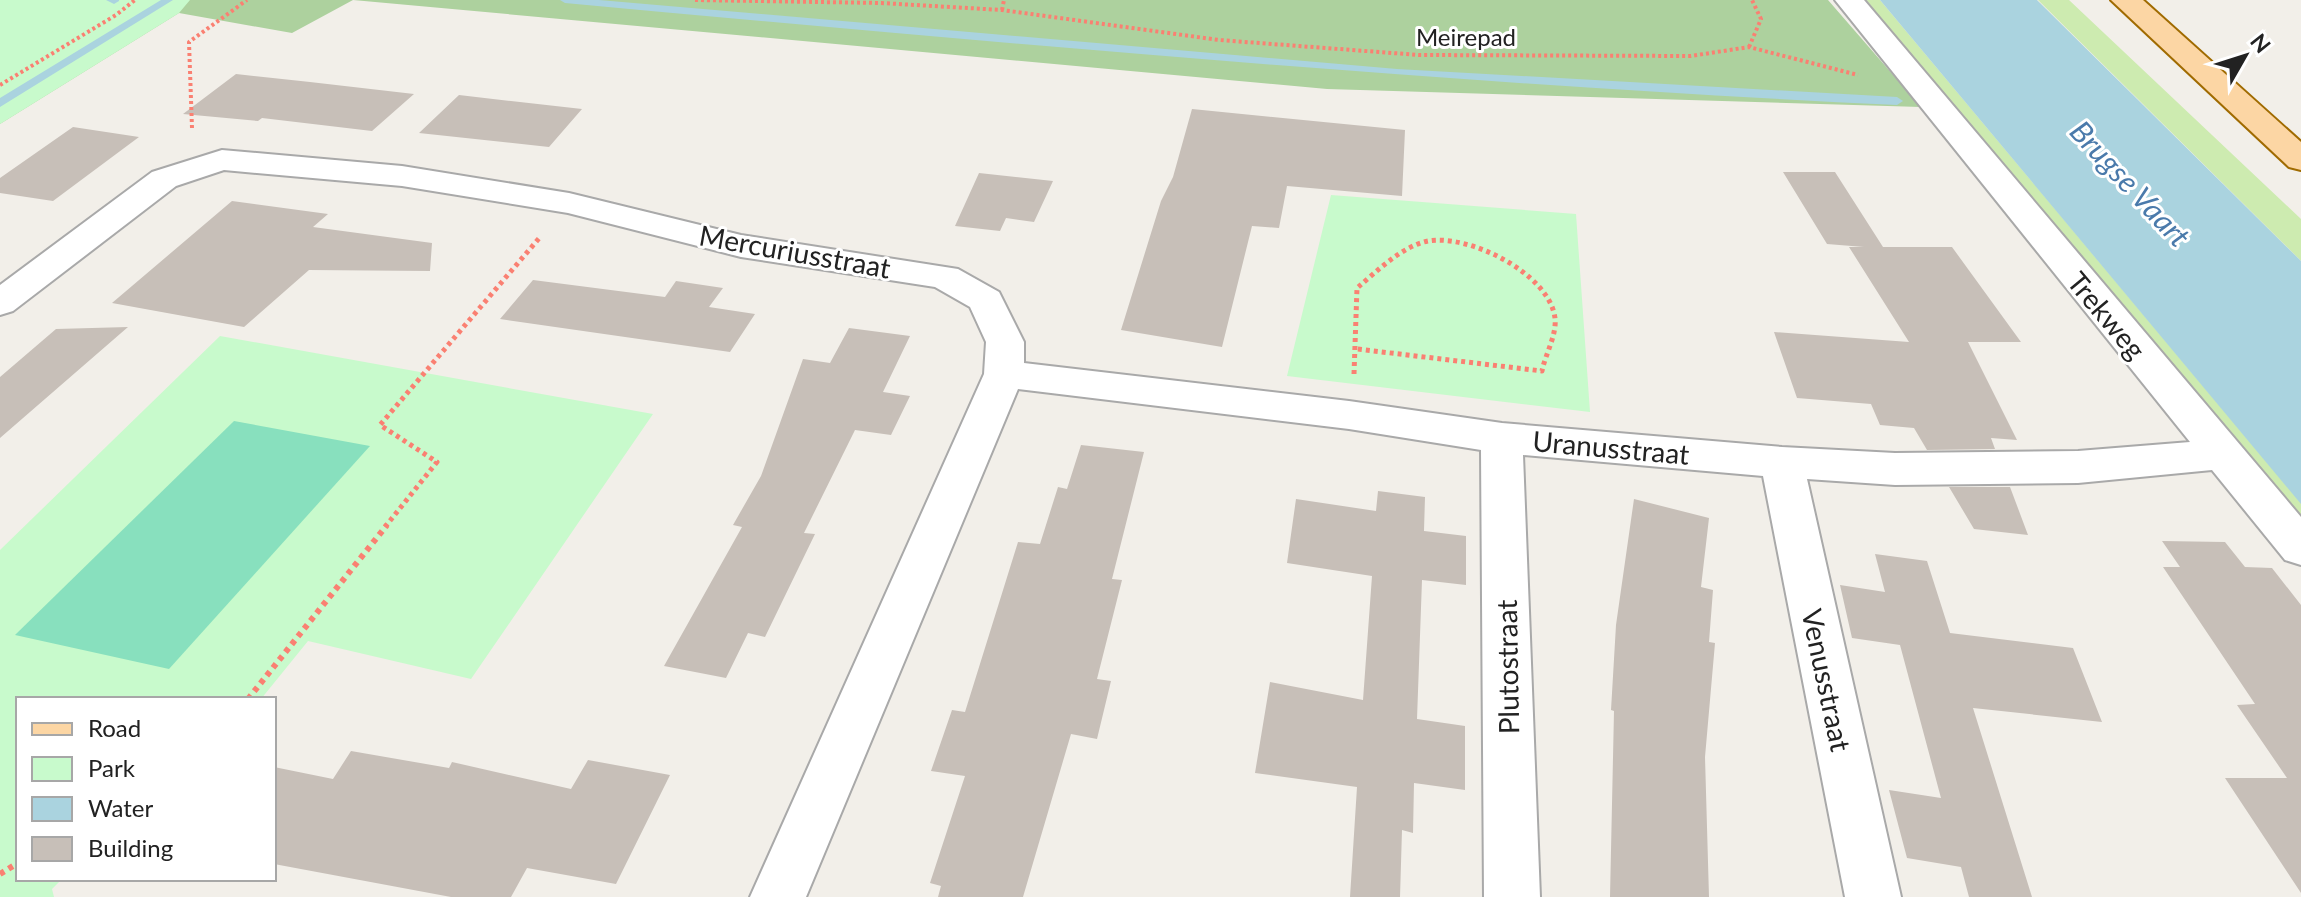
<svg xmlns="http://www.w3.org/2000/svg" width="2301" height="897" font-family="Lato,sans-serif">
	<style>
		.grass { fill: #cdebb0 }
		.forest { fill: #add19e }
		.park { fill: #c8facc }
		.pitch { fill: #88e0be }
		.water { fill: #aad3df }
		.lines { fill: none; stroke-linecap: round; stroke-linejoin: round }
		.stream { fill: #aad3df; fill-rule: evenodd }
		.building { fill: #c7bfb8 }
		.minor-casing { stroke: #a9a9a9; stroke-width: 4 }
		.primary-casing { stroke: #a06b00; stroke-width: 4 }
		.path-far2 { stroke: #fa8072; stroke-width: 4; stroke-dasharray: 3 3; stroke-linecap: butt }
		.path-far1 { stroke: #fa8072; stroke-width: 5; stroke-dasharray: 4 4; stroke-linecap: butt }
		.path { stroke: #fa8072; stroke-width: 6; stroke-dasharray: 5 5; stroke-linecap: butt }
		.minor { fill: #fff; fill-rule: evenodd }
		.primary { fill: #fcd6a4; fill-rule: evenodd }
		.labels { text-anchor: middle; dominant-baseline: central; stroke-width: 6; stroke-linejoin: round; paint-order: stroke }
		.far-street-label { font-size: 24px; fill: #222; stroke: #fff }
		.street-label { font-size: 28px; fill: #222; stroke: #fff }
		.water-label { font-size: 30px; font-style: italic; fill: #4a7aab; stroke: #fff }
	</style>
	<rect width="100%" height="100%" fill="#f2efe9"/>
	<!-- grass -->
	<path class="grass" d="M 1866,0 L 1880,0 L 2301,503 L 2301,526 L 2139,336 Z
		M 2038,0 L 2069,0 L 2301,219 L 2301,261 Z"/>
	<!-- forest -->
	<path class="forest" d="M 0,0 L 1828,0 L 1921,107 L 1327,89 L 353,0 L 292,33 L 179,13 L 0,124 Z"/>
	<!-- park -->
	<path class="park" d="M 0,0 L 190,0 L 179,13 L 0,124 Z
		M 1331,195 L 1576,214 L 1590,412 L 1287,376 Z
		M 220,336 L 653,414 L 471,679 L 308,641 L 261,699 L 18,699 L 18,879 L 62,879 L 52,889 L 54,897 L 0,897 L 0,550 Z"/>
	<!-- pitch -->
	<path class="pitch" d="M 234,421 L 370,446 L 169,669 L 15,635 Z"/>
	<!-- water -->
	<path class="water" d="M 1880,0 L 2037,0 L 2301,261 L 2301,504 Z"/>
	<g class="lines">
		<!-- stream -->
		<path class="stream" d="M 106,0 L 119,0 L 119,1 L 114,4 Z
			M 161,0 L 173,0 L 0,107 L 0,98 Z
			M 560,0 L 599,0 L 1397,69 L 1897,97 L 1903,101 L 1897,105 C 1452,84 1009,44 565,3 Z"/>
	</g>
	<!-- building -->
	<path class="building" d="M 236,74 L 310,82 L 414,94 L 372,131 L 262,118 L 258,121 L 183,114 Z
		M 459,95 L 511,101 L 582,109 L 549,147 L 419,133 Z
		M 1192,109 L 1405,130 L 1402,196 L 1287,186 L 1279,228 L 1252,226 L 1222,347 L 1121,330 L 1161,201 L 1173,177 Z
		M 73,127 L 139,137 L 53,201 L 0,193 L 0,178 Z
		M 1783,172 L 1835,172 L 1883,247 L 1952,247 L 2021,342 L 1968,342 L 2017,440 L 1991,438 L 1995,449 L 1927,450 L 1914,428 L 1880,425 L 1871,404 L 1797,398 L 1774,332 L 1909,342 L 1849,247 L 1864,247 L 1827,244 Z
		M 979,173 L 1053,181 L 1034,222 L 1006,218 L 1000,231 L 955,226 Z
		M 232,201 L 328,214 L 313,227 L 432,243 L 430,271 L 309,270 L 244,327 L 112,303 Z
		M 533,280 L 665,297 L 676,281 L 723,288 L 709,307 L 755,314 L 730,352 L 500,319 Z
		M 128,327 L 0,438 L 0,377 L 56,329 Z
		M 849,328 L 910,336 L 883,392 L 910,396 L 891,435 L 855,430 L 804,533 L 815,534 L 765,637 L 748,633 L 726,678 L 664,666 L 742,527 L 733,525 L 761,476 L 803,359 L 830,363 Z
		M 1081,445 L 1144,452 L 1112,579 L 1122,580 L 1097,679 L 1111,681 L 1097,739 L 1071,734 L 1023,897 L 938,897 L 941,886 L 930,883 L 965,776 L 931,771 L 952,710 L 965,712 L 1018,542 L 1040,544 L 1058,487 L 1067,489 Z
		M 1949,487 L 2010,487 L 2028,535 L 1974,529 Z
		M 1378,491 L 1425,497 L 1424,531 L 1466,536 L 1466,585 L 1422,580 L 1417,719 L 1465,726 L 1465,790 L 1414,783 L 1413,833 L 1402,830 L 1400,897 L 1350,897 L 1357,787 L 1255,773 L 1270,682 L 1363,700 L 1372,576 L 1287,563 L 1296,499 L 1376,511 Z
		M 1634,499 L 1709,518 L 1701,587 L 1713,590 L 1709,642 L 1715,643 L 1705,757 L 1709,897 L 1610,897 L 1614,711 L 1611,710 L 1616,625 Z
		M 2162,541 L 2225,542 L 2245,567 L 2272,568 L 2301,605 L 2301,893 L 2225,778 L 2287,778 L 2237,705 L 2255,704 L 2163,567 L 2180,567 Z
		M 1875,554 L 1927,561 L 1950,633 L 2073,648 L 2102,722 L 1973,708 L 2032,897 L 1969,897 L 1961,867 L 1907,858 L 1889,790 L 1941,798 L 1900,645 L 1852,638 L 1840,585 L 1885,592 Z
		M 351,751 L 449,768 L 452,762 L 571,789 L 588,760 L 670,775 L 616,884 L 527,868 L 511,897 L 451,897 L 274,864 L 274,767 L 333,779 Z"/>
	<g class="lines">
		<defs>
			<path id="minor" d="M 1835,0 L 1864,0 L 2301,517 L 2301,565 L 2285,560 L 2212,470 L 2078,483 L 1895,485 L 1807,479 L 1901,897 L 1845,897 L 1763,476 L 1523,455 L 1540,897 L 1484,897 L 1481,450 L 1349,429 L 1018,389 L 806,897 L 750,897 L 984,374 L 986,342 L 970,307 L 935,287 L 741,257 L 568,213 L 402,186 L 224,170 L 176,186 L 13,311 L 0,315 L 0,285 L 152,172 L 222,150 L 402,166 L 569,193 L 741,235 L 958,269 L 999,292 L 1024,342 L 1024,363 L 1349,401 L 1502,423 L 1782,447 L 1895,453 L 2078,451 L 2190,442 Z"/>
			<path id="primary" d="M 2111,0 L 2143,0 L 2301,142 L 2301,170 L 2289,167 Z"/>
		</defs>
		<!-- minor casing -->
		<use href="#minor" class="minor-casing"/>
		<!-- primary casing -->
		<use href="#primary" class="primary-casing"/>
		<!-- path-far2 -->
		<path class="path-far2" d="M 695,0 L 881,3 L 1002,10 L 1219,40 L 1419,55 L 1691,56 L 1749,47 L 1858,75
			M 1002,10 L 1004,0
			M 1749,47 L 1761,19 L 1752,0
			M 0,85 L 116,15 L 135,0
			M 192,128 L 189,42 L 247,0"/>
		<!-- path-far1 -->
		<path class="path-far1" d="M 1354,374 L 1357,288 C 1376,272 1402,246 1428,241 C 1469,234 1549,273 1555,318 C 1557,335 1545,355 1542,371 L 1357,349
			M 385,527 L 437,462 L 380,425 L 541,236"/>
		<!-- path -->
		<path class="path" d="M 248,699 L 387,525
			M 0,874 L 18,863"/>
		<!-- minor -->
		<use href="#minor" class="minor"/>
		<!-- primary -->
		<use href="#primary" class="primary"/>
	</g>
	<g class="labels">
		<!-- far-street labels -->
		<g class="far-street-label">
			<text x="1466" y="36">Meirepad</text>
		</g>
		<!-- street labels -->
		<g class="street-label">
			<text transform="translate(795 251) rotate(10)">Mercuriusstraat</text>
			<text transform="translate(2107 315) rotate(50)">Trekweg</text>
			<text transform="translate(1611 447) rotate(5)">Uranusstraat</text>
			<text transform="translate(1507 667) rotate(-91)">Plutostraat</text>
			<text transform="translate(1827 680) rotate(78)">Venusstraat</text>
		</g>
		<!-- water labels -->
		<g class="water-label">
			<text transform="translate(2131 183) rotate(47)">Brugse Vaart</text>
		</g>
	</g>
	<!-- legend -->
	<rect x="16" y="697" width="260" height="184" fill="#ffffff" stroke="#a7a7a7" stroke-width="2"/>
	<rect x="32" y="723" width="40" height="12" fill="#fcd6a4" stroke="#a7a7a7" stroke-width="2"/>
	<text x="88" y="737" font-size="24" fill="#222222">Road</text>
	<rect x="32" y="757" width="40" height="24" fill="#c8facc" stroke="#a7a7a7" stroke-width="2"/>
	<text x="88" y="777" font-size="24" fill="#222222">Park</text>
	<rect x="32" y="797" width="40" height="24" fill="#aad3df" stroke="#a7a7a7" stroke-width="2"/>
	<text x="88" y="817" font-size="24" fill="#222222">Water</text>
	<rect x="32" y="837" width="40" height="24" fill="#c7bfb8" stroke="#a7a7a7" stroke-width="2"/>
	<text x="88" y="857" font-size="24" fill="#222222">Building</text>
	<!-- north arrow -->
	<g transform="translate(2245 56) rotate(51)" stroke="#ffffff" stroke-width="6" paint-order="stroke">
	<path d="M0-6L14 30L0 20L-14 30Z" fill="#222222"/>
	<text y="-12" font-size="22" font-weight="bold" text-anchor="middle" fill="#222222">N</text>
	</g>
</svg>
